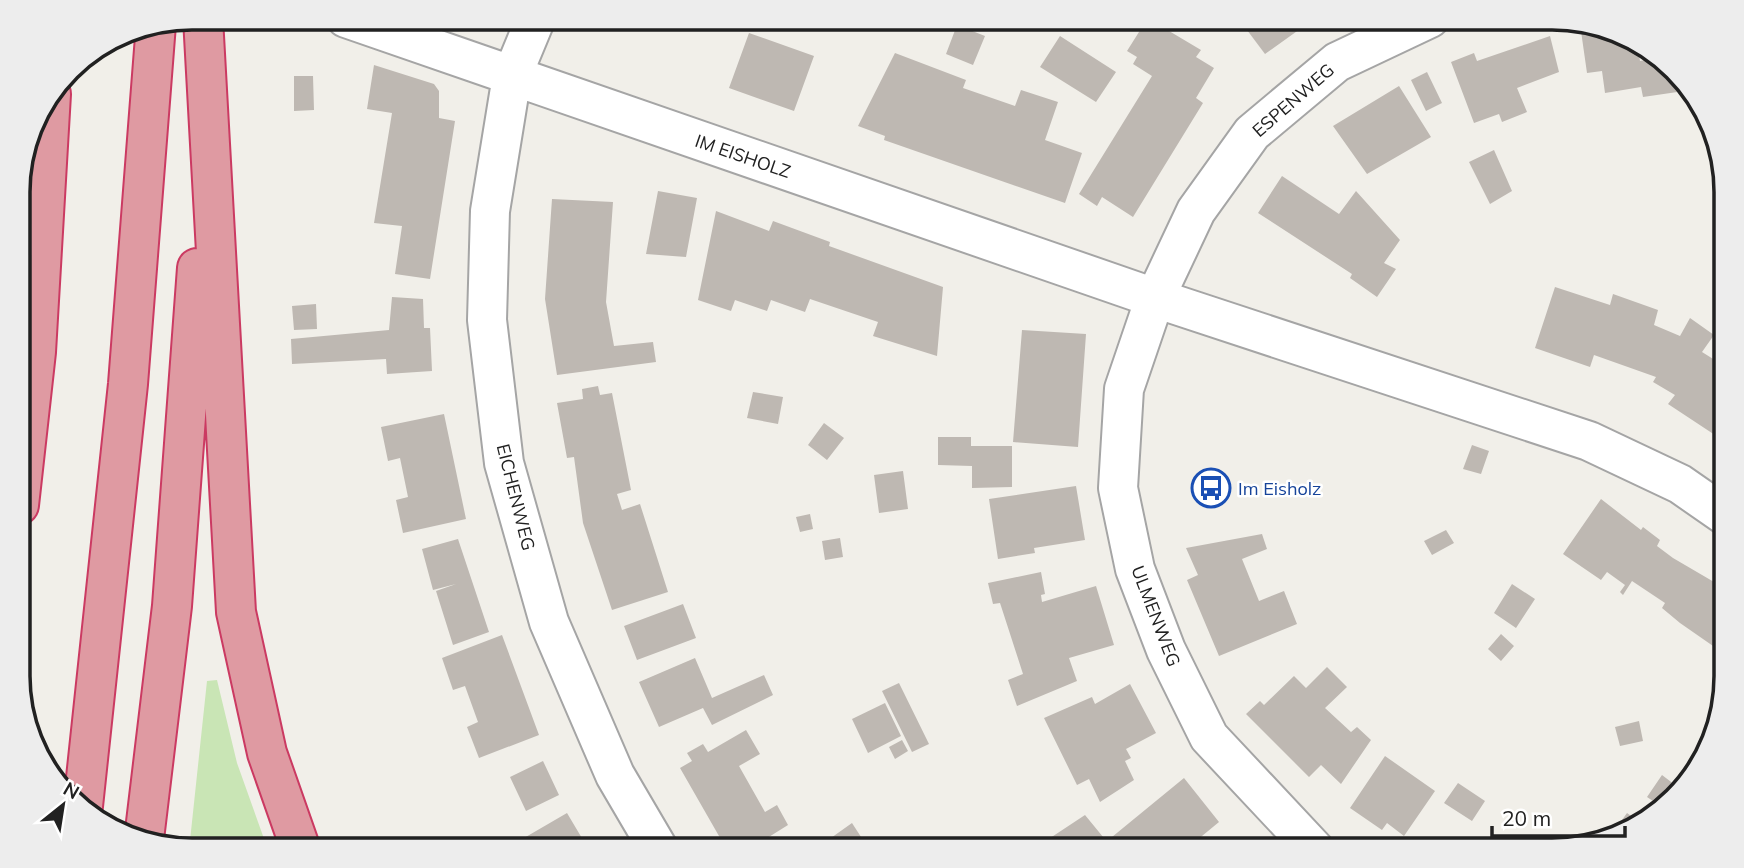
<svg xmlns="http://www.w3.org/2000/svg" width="1744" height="868" font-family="Mulish,sans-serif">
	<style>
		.grass { fill: #c9e5b5 }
		.building { fill: #beb8b2 }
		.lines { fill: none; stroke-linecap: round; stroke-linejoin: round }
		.minor-casing { stroke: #a5a5a5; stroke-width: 42 }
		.highway-casing { stroke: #cb3a62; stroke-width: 42 }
		.minor { stroke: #fff; stroke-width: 38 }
		.highway { stroke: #df9aa2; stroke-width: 38 }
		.labels { text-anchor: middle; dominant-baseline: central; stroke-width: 5; stroke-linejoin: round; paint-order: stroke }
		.street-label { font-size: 18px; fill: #212121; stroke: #fff }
		.transit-label { font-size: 18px; fill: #164399; stroke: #fff; text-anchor: start }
		.rim { fill: none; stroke: #212121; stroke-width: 3.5 }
	</style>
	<rect width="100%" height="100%" fill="#f1efe9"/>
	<!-- grass -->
	<path class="grass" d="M 217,680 L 237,763 L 268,850 L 189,850 L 207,681 Z"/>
	<!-- building -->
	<path class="building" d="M 1238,18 L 1303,18 L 1307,24 L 1265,54 Z
		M 1144,24 L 1155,31 L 1159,25 L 1201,50 L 1196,57 L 1214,68 L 1196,98 L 1203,103 L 1133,217 L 1102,197 L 1097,206 L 1079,194 L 1152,76 L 1133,64 L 1137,57 L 1127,51 Z
		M 1580,24 L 1629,35 L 1637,42 L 1640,61 L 1656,58 L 1691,90 L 1643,97 L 1641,87 L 1605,93 L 1602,71 L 1587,73 Z
		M 957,25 L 985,36 L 973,65 L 946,54 Z
		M 749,33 L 814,56 L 794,111 L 729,88 Z
		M 1060,36 L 1116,72 L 1096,102 L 1040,67 Z
		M 1550,36 L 1559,72 L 1517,88 L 1527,112 L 1502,122 L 1499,114 L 1474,123 L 1451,62 L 1474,53 L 1477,61 Z
		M 895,53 L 966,80 L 963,88 L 1015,106 L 1021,90 L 1058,102 L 1045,140 L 1082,153 L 1065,203 L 884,140 L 885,136 L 858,126 Z
		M 374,65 L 434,84 L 439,91 L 439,118 L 455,121 L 430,279 L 395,274 L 402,226 L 374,223 L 392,113 L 367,109 Z
		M 1427,72 L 1442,103 L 1426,111 L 1411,80 Z
		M 294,76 L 313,76 L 314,110 L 294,111 Z
		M 1399,86 L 1431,137 L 1367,174 L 1333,126 Z
		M 1494,150 L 1512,191 L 1490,204 L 1469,162 Z
		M 1282,176 L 1339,214 L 1356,191 L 1400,240 L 1384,263 L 1396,269 L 1377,297 L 1350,278 L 1352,274 L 1258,213 Z
		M 658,191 L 697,198 L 686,257 L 646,254 Z
		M 552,199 L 613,202 L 606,302 L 614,346 L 653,342 L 656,362 L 557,375 L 545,299 Z
		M 716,211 L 769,231 L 773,221 L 830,242 L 829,246 L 943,287 L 937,356 L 873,336 L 878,322 L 810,299 L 805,312 L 771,300 L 767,311 L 735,300 L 731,311 L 698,300 Z
		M 1555,287 L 1610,305 L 1613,294 L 1658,310 L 1654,325 L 1680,336 L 1690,318 L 1714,335 L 1702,352 L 1726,367 L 1726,432 L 1721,439 L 1668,404 L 1675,395 L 1653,382 L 1656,377 L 1594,355 L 1590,367 L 1535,348 Z
		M 392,297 L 423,299 L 424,328 L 430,328 L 432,371 L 387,374 L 386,359 L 292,364 L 291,339 L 389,330 Z
		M 316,304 L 317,329 L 294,330 L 292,306 Z
		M 1022,330 L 1086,334 L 1078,447 L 1013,442 Z
		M 598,386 L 600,395 L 612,393 L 631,490 L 617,494 L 622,510 L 640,504 L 668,592 L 612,610 L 583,523 L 574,457 L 567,458 L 557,403 L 583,399 L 582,389 Z
		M 753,392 L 783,397 L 778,424 L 747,418 Z
		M 444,414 L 466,519 L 403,533 L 396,500 L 408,497 L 400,458 L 388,461 L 381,427 Z
		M 824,423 L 844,438 L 827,460 L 808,445 Z
		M 938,437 L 971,437 L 971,446 L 1012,446 L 1012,487 L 972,488 L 972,466 L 938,465 Z
		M 1472,445 L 1489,451 L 1481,474 L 1463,469 Z
		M 903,471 L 908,509 L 879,513 L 874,475 Z
		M 1076,486 L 1085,540 L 1034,548 L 1035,553 L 998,559 L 989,499 Z
		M 1601,499 L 1641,530 L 1643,527 L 1660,540 L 1657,546 L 1673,558 L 1726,589 L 1726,655 L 1680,623 L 1662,608 L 1665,603 L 1632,581 L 1623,595 L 1620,592 L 1625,585 L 1607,572 L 1601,580 L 1563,554 Z
		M 810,514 L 813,529 L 800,532 L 796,517 Z
		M 1446,530 L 1454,543 L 1432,555 L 1424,541 Z
		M 1262,534 L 1267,549 L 1242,559 L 1259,601 L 1284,591 L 1297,624 L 1219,656 L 1187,580 L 1198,575 L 1186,548 Z
		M 840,538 L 843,557 L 825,560 L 822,541 Z
		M 458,539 L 489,632 L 453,645 L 436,591 L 456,584 L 433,590 L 422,549 Z
		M 1041,572 L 1045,594 L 1041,595 L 1042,602 L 1096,586 L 1114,645 L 1069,658 L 1077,681 L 1017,706 L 1008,680 L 1023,674 L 1001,606 L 1000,603 L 993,604 L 988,583 Z
		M 1512,584 L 1535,599 L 1516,628 L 1494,613 Z
		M 683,604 L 696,638 L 637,660 L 624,626 Z
		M 1501,634 L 1514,646 L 1501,661 L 1488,649 Z
		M 502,635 L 539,735 L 479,758 L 467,727 L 478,722 L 465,686 L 453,690 L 442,658 Z
		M 695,658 L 712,698 L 764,675 L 773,695 L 712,725 L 703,708 L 659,727 L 639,682 Z
		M 1327,667 L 1347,687 L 1325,708 L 1351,732 L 1357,727 L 1371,740 L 1341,784 L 1321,765 L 1309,777 L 1246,714 L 1260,701 L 1264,705 L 1294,676 L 1306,688 Z
		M 899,683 L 929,744 L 912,752 L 882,691 Z
		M 1130,684 L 1156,733 L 1126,749 L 1131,758 L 1125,761 L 1134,780 L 1100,802 L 1089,779 L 1077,785 L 1044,718 L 1092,697 L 1095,704 Z
		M 885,703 L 901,736 L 868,753 L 852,719 Z
		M 1639,721 L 1643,741 L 1620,746 L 1615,727 Z
		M 746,730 L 760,754 L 739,766 L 765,812 L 777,805 L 788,825 L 748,850 L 727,850 L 680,768 L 692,761 L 687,753 L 703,744 L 708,752 Z
		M 902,740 L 908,751 L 895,759 L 889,747 Z
		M 1385,756 L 1435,791 L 1404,836 L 1387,823 L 1382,830 L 1350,808 Z
		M 543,761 L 559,795 L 526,811 L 510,777 Z
		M 1662,775 L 1679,788 L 1662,807 L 1647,797 Z
		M 1184,778 L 1219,822 L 1185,850 L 1123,850 L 1112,837 Z
		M 1458,783 L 1485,801 L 1472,821 L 1444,803 Z
		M 567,813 L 589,850 L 532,850 L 524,838 Z
		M 1627,813 L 1642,824 L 1612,834 Z
		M 1085,815 L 1108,843 L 1099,850 L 1032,850 Z
		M 852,823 L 863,840 L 849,850 L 814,850 Z
		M 1495,835 L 1513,846 L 1511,850 L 1485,850 Z"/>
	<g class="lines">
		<defs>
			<path id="minor" d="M 346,18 L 1155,298 L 1589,441 L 1680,484 L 1726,516
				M 536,18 L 512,76 L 490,211 L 487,320 L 504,463 L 549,622 L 615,775 L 659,850
				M 1315,850 L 1209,737 L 1166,650 L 1135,569 L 1118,488 L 1124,389 L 1155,298 L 1196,211 L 1252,133 L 1337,62 L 1430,18"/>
			<path id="highway" d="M 203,18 L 236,612 L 267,753 L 301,850
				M 19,505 L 36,352 L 51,94
				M 83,806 L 128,384 L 156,24
				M 144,839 L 172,606 L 197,268"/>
		</defs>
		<!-- minor casing -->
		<use href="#minor" class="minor-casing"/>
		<!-- highway casing -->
		<use href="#highway" class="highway-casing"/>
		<!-- minor -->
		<use href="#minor" class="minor"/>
		<!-- highway -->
		<use href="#highway" class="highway"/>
	</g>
	<!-- icons -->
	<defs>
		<symbol id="bus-ring" viewBox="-11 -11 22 22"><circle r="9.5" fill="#fff" stroke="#1a4fb4" stroke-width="1.5"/><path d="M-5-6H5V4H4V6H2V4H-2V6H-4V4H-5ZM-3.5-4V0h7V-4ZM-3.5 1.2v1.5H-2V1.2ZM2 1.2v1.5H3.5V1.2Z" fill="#1a4fb4"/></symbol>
	</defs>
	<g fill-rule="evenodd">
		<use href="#bus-ring" x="1189" y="466" width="44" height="44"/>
	</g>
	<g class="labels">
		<!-- street labels -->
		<g class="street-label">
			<text transform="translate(1293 100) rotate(-41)">ESPENWEG</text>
			<text transform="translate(743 156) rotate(19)">IM EISHOLZ</text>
			<text transform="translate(516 497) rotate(76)">EICHENWEG</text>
			<text transform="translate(1156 616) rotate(69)">ULMENWEG</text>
		</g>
		<!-- transit labels -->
		<g class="transit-label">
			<text x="1238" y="488">Im Eisholz</text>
		</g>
	</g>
	<!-- crop -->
	<path d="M0 0H1744V868H0ZM192 30H1552A162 162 0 0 1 1714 192V676A162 162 0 0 1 1552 838H192A162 162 0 0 1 30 676V192A162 162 0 0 1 192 30Z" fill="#ededed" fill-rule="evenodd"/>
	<path class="rim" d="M192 30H1552A162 162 0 0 1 1714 192V676A162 162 0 0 1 1552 838H192A162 162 0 0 1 30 676V192A162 162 0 0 1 192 30Z"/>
	<!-- north arrow -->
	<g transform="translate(63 805) rotate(30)" stroke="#ffffff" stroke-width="5" paint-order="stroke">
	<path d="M0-5L12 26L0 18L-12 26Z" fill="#212121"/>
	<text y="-10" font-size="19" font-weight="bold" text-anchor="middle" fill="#212121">N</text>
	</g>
	<!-- scale -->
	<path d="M1492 826v10h133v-10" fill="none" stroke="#212121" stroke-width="3.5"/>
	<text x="1502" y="826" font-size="21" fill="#212121" stroke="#ffffff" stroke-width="5" paint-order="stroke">20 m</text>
</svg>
